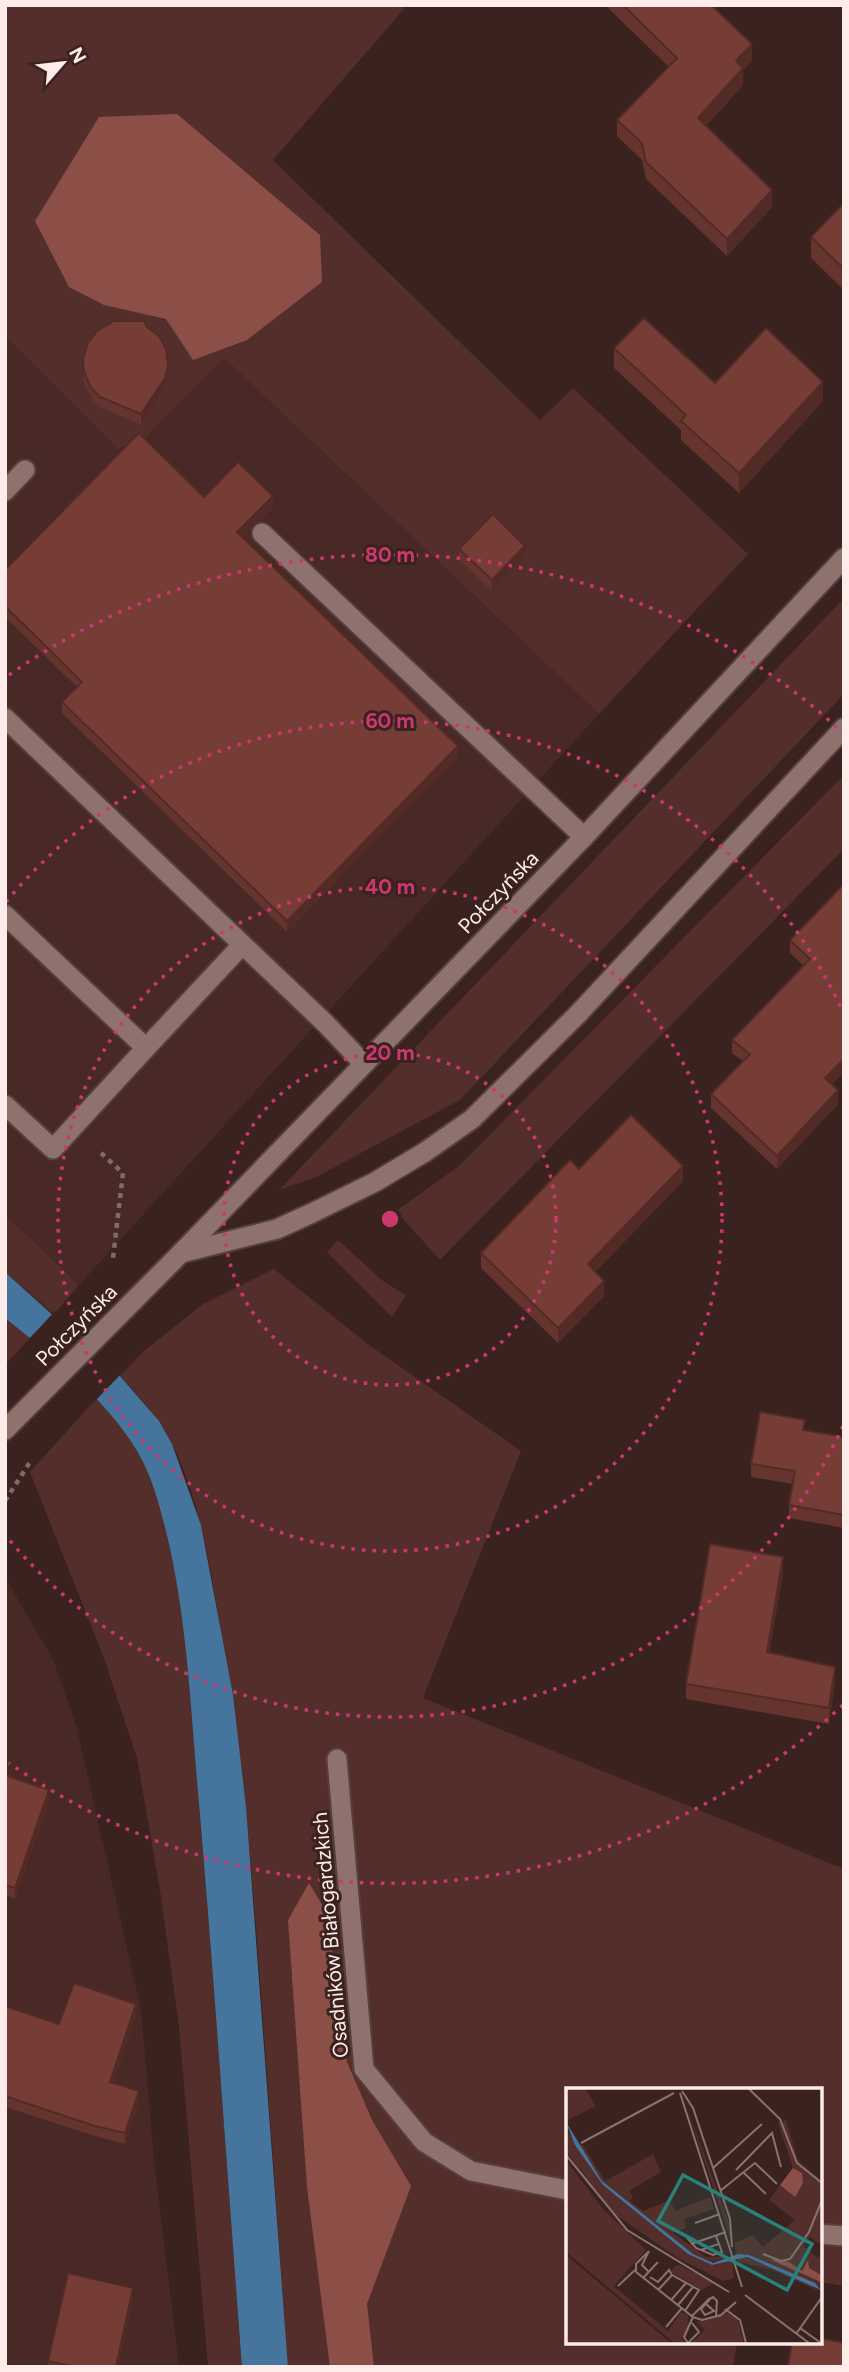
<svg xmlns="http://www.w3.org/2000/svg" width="849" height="2372" font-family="Figtree,sans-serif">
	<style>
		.built { fill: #482925 }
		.green { fill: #542e2a }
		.forest { fill: #8b4f48 }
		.water { fill: #45749c }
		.pier { fill: #3a221f }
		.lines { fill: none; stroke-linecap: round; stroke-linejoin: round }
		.service-casing { stroke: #55403e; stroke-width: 23 }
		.minor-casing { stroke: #55403e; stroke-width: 23 }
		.tertiary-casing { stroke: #55403e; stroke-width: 23 }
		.path { stroke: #806b68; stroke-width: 4.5; stroke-dasharray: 5 5; stroke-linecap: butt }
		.service { stroke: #8f726e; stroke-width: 19 }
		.minor { stroke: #8f726e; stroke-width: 19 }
		.tertiary { stroke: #8f726e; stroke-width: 19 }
		.wall { fill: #65342f }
		.shaded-wall { fill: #532b26 }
		.building { fill: #763d37; stroke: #532b26; stroke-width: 2 }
		.ring { fill: none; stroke: #cb3870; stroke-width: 3.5; stroke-dasharray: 3.5 7 }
		.labels { text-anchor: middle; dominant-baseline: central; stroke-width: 6; stroke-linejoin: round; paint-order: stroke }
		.street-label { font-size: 21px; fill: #fdece9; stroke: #3a221f }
		.inset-road { fill: none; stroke: #887370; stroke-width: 2 }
		.view { fill: #27827a; fill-opacity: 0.15; stroke: #27827a; stroke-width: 3.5 }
		.inset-edge { fill: none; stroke: #fdece9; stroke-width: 3.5 }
		.centre { fill: #cb3870; stroke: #3a221f; stroke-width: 3.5 }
		.ring-label { font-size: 21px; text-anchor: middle; font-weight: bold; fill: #cb3870; stroke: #3a221f; stroke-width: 6; stroke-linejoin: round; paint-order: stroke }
	</style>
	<rect width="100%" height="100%" fill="#3a221f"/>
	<!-- built -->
	<path class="built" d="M 5,336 L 118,449 L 143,440 L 224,358 L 599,714 L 79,1285 L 5,1214 Z
		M 5,1577 L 53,1659 L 76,1725 L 141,2009 L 154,2159 L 179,2367 L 5,2367 Z"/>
	<!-- green -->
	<path class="green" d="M 5,5 L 400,5 L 404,9 L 273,160 L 540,420 L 573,388 L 748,554 L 599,714 L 224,358 L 143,440 L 118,449 L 5,336 Z
		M 844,598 L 844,694 L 460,1100 L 316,1177 L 279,1190 Z
		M 844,775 L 844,849 L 440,1260 L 396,1211 L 459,1166 Z
		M 5,1214 L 79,1285 L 54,1314 L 5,1272 Z
		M 338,1240 L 383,1281 L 406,1295 L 392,1317 L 327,1252 Z
		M 274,1269 L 369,1345 L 521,1451 L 423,1698 L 844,1869 L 844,2286 L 819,2282 L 819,2090 L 567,2090 L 567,2342 L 737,2342 L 733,2367 L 288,2367 C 279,2242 270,2117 261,1993 C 252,1873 243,1754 222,1636 C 210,1571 202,1502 171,1442 C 158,1417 139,1396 120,1376 L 144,1351 L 203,1304 Z
		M 5,1318 L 30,1338 L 5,1365 Z
		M 96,1399 C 122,1424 142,1453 154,1487 C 187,1585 190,1704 199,1807 C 215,1993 228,2180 242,2367 L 208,2367 L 179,2026 L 160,1890 L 137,1758 L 104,1658 L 30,1472 Z"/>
	<!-- forest -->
	<path class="forest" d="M 177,114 L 320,235 L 322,282 L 247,340 L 193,360 L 166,319 L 104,305 L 69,287 L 35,221 L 99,117 Z
		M 309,1883 L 327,1913 L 347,2062 L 372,2120 L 411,2186 L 367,2304 L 374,2367 L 330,2367 L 307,2187 L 288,1920 Z"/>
	<!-- water -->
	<path class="water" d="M 5,1272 L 120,1376 L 159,1421 L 172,1444 L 201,1525 L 233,1695 L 246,1807 L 288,2367 L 242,2367 C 227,2171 214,1976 197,1781 C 190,1698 186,1613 166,1531 C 160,1508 154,1484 143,1462 C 117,1409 52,1355 5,1318 Z"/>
	<!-- pier -->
	<path class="pier" d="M 55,1311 L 122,1373 L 94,1402 L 28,1340 Z"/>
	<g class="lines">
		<defs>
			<path id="service" d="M 5,491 L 25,470
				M 262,533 L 584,837
				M 5,718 L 326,1024 L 363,1063
				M 5,915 L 146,1048 L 242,945
				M 5,1105 L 53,1149 L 146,1048"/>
			<path id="minor" d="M 181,1253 L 277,1229 L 312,1213 L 375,1182 L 425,1152 L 472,1119 L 578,1014 L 844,728
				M 337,1759 L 364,2069 L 424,2142 L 471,2171 L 567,2190
				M 819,2234 L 844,2236"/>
			<path id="tertiary" d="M 5,1430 L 181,1253 L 584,837 L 844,558"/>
		</defs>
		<!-- service casing -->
		<use href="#service" class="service-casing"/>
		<!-- minor casing -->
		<use href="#minor" class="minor-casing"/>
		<!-- tertiary casing -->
		<use href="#tertiary" class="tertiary-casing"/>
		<!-- path -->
		<path class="path" d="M 101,1153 L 123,1173 L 113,1258
			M 5,1501 L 30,1462"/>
		<!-- service -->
		<use href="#service" class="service"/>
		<!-- minor -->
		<use href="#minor" class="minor"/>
		<!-- tertiary -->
		<use href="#tertiary" class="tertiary"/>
	</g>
	<!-- wall -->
	<path class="wall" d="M 605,5 L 711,5 L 752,61 L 743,70 L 743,85 L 706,126 L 772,207 L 727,256 L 646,179 L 642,160 L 617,136 L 617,120 L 669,67 Z
		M 844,203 L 844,290 L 811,258 L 811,237 Z
		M 614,348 L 715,383 L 823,401 L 739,493 L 681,440 L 681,430 L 614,368 Z
		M 83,360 L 168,377 L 165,389 L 141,425 L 100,407 L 91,398 L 84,383 Z
		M 204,497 L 273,507 L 243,537 L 458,757 L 287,932 L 62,713 L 62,702 L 77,687 L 5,617 L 5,570 Z
		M 459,549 L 525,557 L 492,591 L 459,559 Z
		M 844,884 L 832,1085 L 838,1104 L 777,1169 L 711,1108 L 711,1094 L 743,1061 L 732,1053 L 732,1040 L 804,966 L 790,953 L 790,940 Z
		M 579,1169 L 683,1181 L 595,1272 L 604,1296 L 558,1343 L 481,1268 L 481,1253 Z
		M 805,1430 L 844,1437 L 844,1528 L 789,1518 L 789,1505 L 793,1484 L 751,1477 L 751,1464 Z
		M 783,1573 L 769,1652 L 835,1683 L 829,1724 L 686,1699 L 686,1684 Z
		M 5,1775 L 49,1801 L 15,1899 L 5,1895 Z
		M 5,2006 L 59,2024 L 136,2014 L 113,2083 L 139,2101 L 125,2144 L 95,2136 L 5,2107 Z
		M 133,2299 L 118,2367 L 48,2367 L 48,2361 Z"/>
	<!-- shaded-wall -->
	<path class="shaded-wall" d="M 752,44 L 752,61 L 743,70 L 743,85 L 698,134 L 698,118 L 736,61 Z
		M 772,190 L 772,207 L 727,256 L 727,239 Z
		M 168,366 L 168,377 L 165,389 L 141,425 L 141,414 Z
		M 823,382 L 823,401 L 739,493 L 739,473 Z
		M 273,496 L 273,507 L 237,543 L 237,532 Z
		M 525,546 L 525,557 L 492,591 L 492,580 Z
		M 458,746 L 458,757 L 287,932 L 287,921 Z
		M 844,1059 L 844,1072 L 825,1092 L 825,1078 Z
		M 838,1090 L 838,1104 L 777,1169 L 777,1156 Z
		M 683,1166 L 683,1181 L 588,1280 L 588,1264 Z
		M 604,1281 L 604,1296 L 558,1343 L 558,1328 Z
		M 783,1557 L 783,1573 L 767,1667 L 767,1652 Z
		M 835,1667 L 835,1683 L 829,1724 L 829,1708 Z
		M 49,1790 L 49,1801 L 15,1899 L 15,1888 Z
		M 136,2004 L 136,2014 L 110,2092 L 110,2082 Z
		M 139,2091 L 139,2101 L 125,2144 L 125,2133 Z
		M 133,2288 L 133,2299 L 118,2367 L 116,2367 Z"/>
	<!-- building -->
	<path class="building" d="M 623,5 L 711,5 L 752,44 L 736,61 L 743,68 L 698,118 L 772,190 L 727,239 L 646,162 L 642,143 L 617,120 L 677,58 Z
		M 844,203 L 844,269 L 811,237 Z
		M 644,318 L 715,383 L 766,328 L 823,382 L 739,473 L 681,421 L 686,415 L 614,348 Z
		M 114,321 L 144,321 L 147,327 L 159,336 L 166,349 L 168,366 L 165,378 L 141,414 L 100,397 L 91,388 L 84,372 L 83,360 L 88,343 L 97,331 Z
		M 139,433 L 204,497 L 238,462 L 273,496 L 237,532 L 458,746 L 287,921 L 62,702 L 82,682 L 5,606 L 5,570 Z
		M 493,514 L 525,546 L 492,580 L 459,549 Z
		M 844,884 L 844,1059 L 825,1078 L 838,1090 L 777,1156 L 711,1094 L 750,1054 L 732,1040 L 810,959 L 790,940 Z
		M 631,1115 L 683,1166 L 588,1264 L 604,1281 L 558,1328 L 481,1253 L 570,1160 L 579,1169 Z
		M 760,1412 L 805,1420 L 803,1430 L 844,1437 L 844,1515 L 789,1505 L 795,1471 L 751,1464 Z
		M 710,1544 L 783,1557 L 767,1652 L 835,1667 L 829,1708 L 686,1684 Z
		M 5,1775 L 49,1790 L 15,1888 L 5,1885 Z
		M 74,1983 L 136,2004 L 110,2082 L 139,2091 L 125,2133 L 95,2126 L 5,2096 L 5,2006 L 59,2024 Z
		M 68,2273 L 133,2288 L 116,2367 L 75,2367 L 48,2361 Z
		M 819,2338 L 844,2343 L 844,2367 L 788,2367 L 792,2342 L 819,2342 Z"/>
	<!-- distance rings -->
	<g class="ring">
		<circle cx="390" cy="1219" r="166"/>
		<circle cx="390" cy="1219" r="332"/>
		<path d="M843 1426A498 498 0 0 1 6 1536M6 902A498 498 0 0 1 843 1012"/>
		<path d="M843 1705A664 664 0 0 1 9 1763M9 675A664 664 0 0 1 843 733"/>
	</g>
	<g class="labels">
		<!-- street labels -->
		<g class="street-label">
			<text transform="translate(498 892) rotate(-46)">Połczyńska</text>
			<text transform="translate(76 1325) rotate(-45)">Połczyńska</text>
			<text transform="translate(330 1935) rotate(-95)">Osadników Białogardzkich</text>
		</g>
	</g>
	<!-- overview -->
	<g transform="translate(566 2088)">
		<rect width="256" height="256" fill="#3a221f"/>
		<path d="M 0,0 L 19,0 L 30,18 L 0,33 ZM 118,11 L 165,140 L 165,153 ZM 220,32 L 232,72 L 255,93 L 255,157 L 244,149 L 237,158 L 252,170 L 255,166 L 255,199 L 191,170 L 170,167 L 169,160 L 169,155 L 186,147 L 197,159 L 229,132 L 203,112 L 214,97 L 229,109 L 236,85 L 227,80 L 212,35 ZM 0,40 L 37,97 L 122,166 L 146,177 L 166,170 L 168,190 L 157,193 L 112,170 L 50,127 L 0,64 ZM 17,57 L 39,93 L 87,66 L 95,84 L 63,103 L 67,109 L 64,113 L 77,123 L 104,112 L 109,123 L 144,109 L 148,121 L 118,131 L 120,140 L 107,145 L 140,169 L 165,168 L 145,174 L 127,166 L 39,96 L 12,58 ZM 0,72 L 37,121 L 80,162 L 48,198 L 102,243 L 115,224 L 122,227 L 123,242 L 115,250 L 120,255 L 108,255 L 0,164 ZM 0,167 L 105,255 L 0,255 ZM 177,168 L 239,193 L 255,204 L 207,182 L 173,174 L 171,169 ZM 110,177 L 113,177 L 149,195 L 136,202 L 105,184 ZM 161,225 L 171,230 L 178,255 L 125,255 L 139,242 L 131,234 Z" fill="#542e2a"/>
		<path d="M 227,80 L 236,85 L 237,95 L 229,109 L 214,97 ZM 203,171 L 223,174 L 236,183 L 242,172 L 243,180 L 255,187 L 255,194 Z" fill="#8b4f48"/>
		<path d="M 0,34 L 36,93 L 127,166 L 147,175 L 172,166 L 183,167 L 249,195 L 255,202 L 181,169 L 146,177 L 122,166 L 37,97 L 9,57 Z" fill="#45749c"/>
		<path class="inset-road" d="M 182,0 L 214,31 L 231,75 L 256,95M 116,3 L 127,20 L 164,131 L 166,159M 114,5 L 176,199M 15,55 L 108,5M 0,67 L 61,142 L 163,204M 147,80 L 196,36M 170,82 L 206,45 L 215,79M 178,85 L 200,106M 154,103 L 189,75 L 211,96M 129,135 L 154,126M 118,146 L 130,160 L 147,167 L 156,164 L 153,156M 125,156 L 160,144M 135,162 L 153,156 L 150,148M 83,163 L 76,177 L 83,184M 82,164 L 70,176 L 70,184 L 127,229 L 136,232 L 155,227 L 170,214M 197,166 L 215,173 L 224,171 L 243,144 L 256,112M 84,189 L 92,194 L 103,182 L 106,187M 77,190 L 92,174M 52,198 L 69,182M 93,201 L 106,187 L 133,202 L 119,223M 179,207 L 243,255M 106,211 L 120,195M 140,216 L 148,223 L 139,227 L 135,221 L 145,210 L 147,209 L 151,213 L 150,228M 112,217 L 127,199M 159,221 L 174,232 L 180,255M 126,228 L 144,210M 126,235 L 133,244 L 122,255 L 118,249 L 127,229M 100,239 L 116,220M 234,240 L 255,255M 230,246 L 256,209"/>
		<path class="view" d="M 117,87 L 246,156 L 221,202 L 92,133 Z"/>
		<rect width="256" height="256" class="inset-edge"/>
	</g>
	<circle cx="390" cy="1219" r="10" class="centre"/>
	<g class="ring-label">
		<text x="390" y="562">80 m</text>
		<text x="390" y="728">60 m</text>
		<text x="390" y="894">40 m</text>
		<text x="390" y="1060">20 m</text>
	</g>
	<!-- border -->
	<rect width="849" height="2372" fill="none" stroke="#fdece9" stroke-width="14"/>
	<!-- north arrow -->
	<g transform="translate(63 63) rotate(62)" stroke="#3a221f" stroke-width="5" paint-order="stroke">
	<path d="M0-5L12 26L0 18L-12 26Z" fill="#fdece9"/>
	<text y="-10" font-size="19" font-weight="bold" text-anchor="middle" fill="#fdece9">N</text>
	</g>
</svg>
